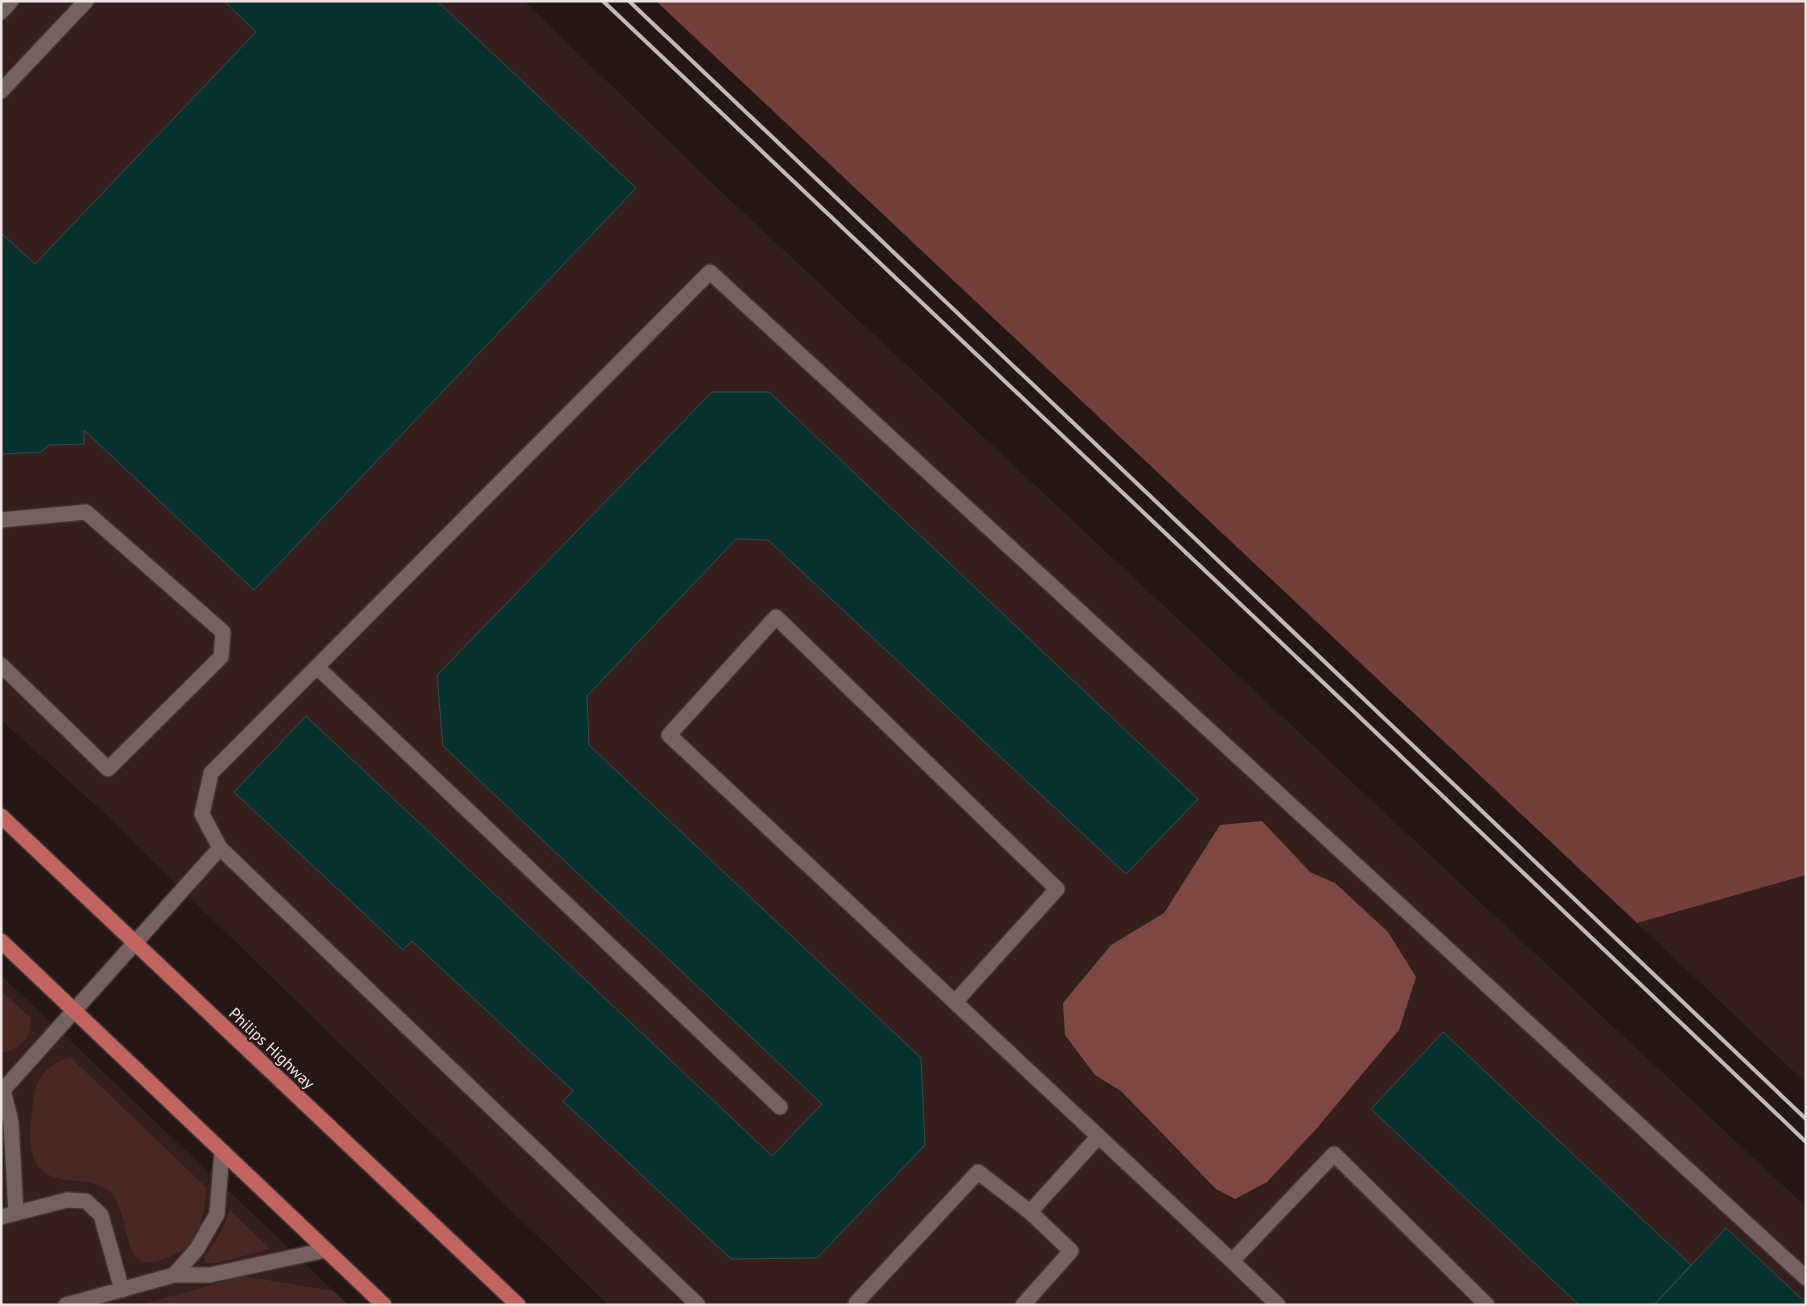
<svg xmlns="http://www.w3.org/2000/svg" width="1807" height="1306" font-family="'PT Sans',sans-serif">
	<style>
		.built { fill: #341f1d }
		.green { fill: #492724 }
		.forest { fill: #733f3b }
		.water { fill: #7d4844 }
		.building { fill: #07312f; stroke: #374a48 }
		.lines { fill: none; stroke-linecap: round; stroke-linejoin: round }
		.minor-casing { stroke: #403534; stroke-width: 18 }
		.major-casing { stroke: #403534; stroke-width: 18 }
		.minor { stroke: #756260; stroke-width: 15 }
		.major { stroke: #c26460; stroke-width: 15 }
		.rail { stroke: #c5b9b8; stroke-width: 4 }
		.labels { text-anchor: middle; dominant-baseline: central; stroke-width: 4; stroke-linejoin: round; paint-order: stroke }
		.street-label { font-size: 16px; fill: #f0e5e4; stroke: #251715 }
	</style>
	<rect width="100%" height="100%" fill="#251715"/>
	<!-- built -->
	<path class="built" d="M 1,1 L 524,1 L 710,181 L 1806,1207 L 1806,1305 L 608,1305 L 134,843 L 111,819 L 1,720 Z
		M 1806,875 L 1806,1083 L 1637,923 Z
		M 1,975 L 334,1291 L 243,1276 L 139,1305 L 1,1305 Z"/>
	<!-- green -->
	<path class="green" d="M 1,991 L 31,1018 C 30,1040 23,1047 2,1053 Z
		M 70,1057 L 207,1188 C 204,1210 201,1241 179,1252 C 130,1277 133,1254 121,1213 C 119,1206 116,1198 111,1193 C 98,1181 84,1182 68,1180 C 23,1176 29,1137 33,1103 C 36,1076 46,1066 70,1057 Z
		M 230,1210 L 270,1249 L 216,1263 L 206,1263 L 204,1257 L 222,1230 Z
		M 243,1276 L 334,1291 L 348,1305 L 139,1305 Z"/>
	<!-- forest -->
	<path class="forest" d="M 656,1 L 1806,1 L 1806,875 L 1637,923 Z"/>
	<!-- water -->
	<path class="water" d="M 1262,821 L 1310,872 L 1335,883 L 1388,932 L 1416,977 L 1399,1030 L 1317,1128 L 1267,1182 L 1235,1199 L 1216,1189 L 1121,1091 L 1095,1075 L 1065,1035 L 1063,1003 L 1111,945 L 1164,913 L 1220,825 Z"/>
	<!-- building -->
	<path class="building" d="M 224,1 L 437,1 L 636,188 L 254,590 L 84,430 L 84,444 L 49,445 L 41,452 L 1,454 L 1,233 L 35,264 L 256,32 Z
		M 712,392 L 769,392 L 1198,799 L 1126,874 L 768,540 L 736,539 L 587,696 L 589,745 L 921,1058 L 925,1145 L 817,1258 L 731,1259 L 563,1101 L 573,1091 L 412,941 L 403,950 L 234,792 L 306,716 L 772,1156 L 822,1104 L 443,746 L 437,675 Z
		M 1443,1032 L 1691,1265 L 1654,1305 L 1579,1305 L 1371,1109 Z
		M 1726,1228 L 1806,1303 L 1806,1305 L 1654,1305 Z"/>
	<g class="lines">
		<defs>
			<path id="minor" d="M 1,12 L 11,1
				M 1,91 L 86,1
				M 1,520 L 86,512 L 223,632 L 221,657 L 108,769 L 1,665
				M 317,667 L 780,1107
				M 220,848 L 202,814 L 211,773 L 710,272 L 1806,1278
				M 955,1002 L 1057,889 L 776,617 L 669,735 L 1232,1261
				M 1,1089 L 3,1090 L 11,1122 L 16,1213
				M 3,1090 L 220,848 L 698,1305
				M 1030,1212 L 1098,1137
				M 1,1217 L 67,1200 L 86,1201 L 101,1215 L 122,1290
				M 174,1275 L 197,1249 L 217,1214 L 222,1151
				M 66,1305 L 174,1275 L 210,1275 L 326,1250
				M 858,1305 L 856,1303 L 978,1172 L 1030,1212 L 1071,1251 L 1023,1305
				M 1278,1305 L 1232,1261 L 1334,1154 L 1487,1305"/>
			<path id="major" d="M 1,816 L 518,1305
				M 1,941 L 384,1305"/>
		</defs>
		<!-- minor casing -->
		<use href="#minor" class="minor-casing"/>
		<!-- major casing -->
		<use href="#major" class="major-casing"/>
		<!-- minor -->
		<use href="#minor" class="minor"/>
		<!-- major -->
		<use href="#major" class="major"/>
		<!-- rail -->
		<path class="rail" d="M 603,1 L 1348,706 L 1806,1142
			M 629,1 L 1806,1119"/>
	</g>
	<g class="labels">
		<!-- street labels -->
		<g class="street-label">
			<text transform="translate(272 1048) rotate(43)">Philips Highway</text>
		</g>
	</g>
	<!-- border -->
	<rect width="1807" height="1306" fill="none" stroke="#f0e5e4" stroke-width="5"/>
</svg>
